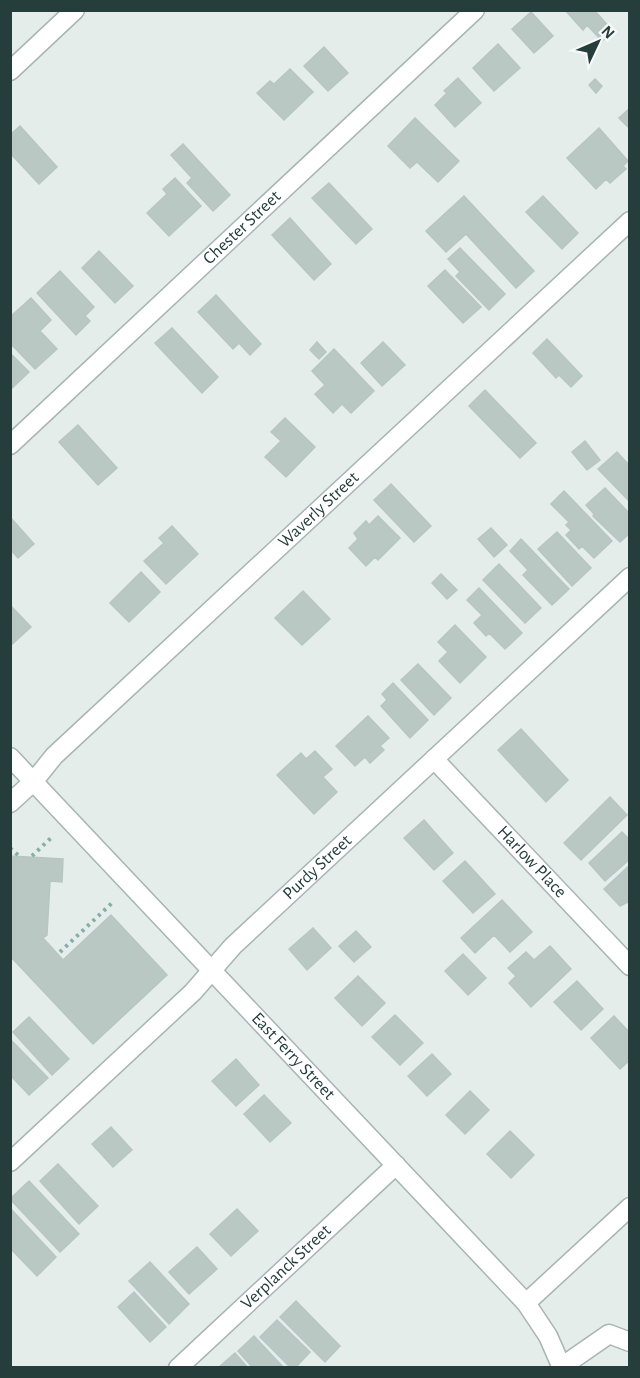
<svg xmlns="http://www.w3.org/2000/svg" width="640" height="1378" font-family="'Alegreya Sans',sans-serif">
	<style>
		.building { fill: #bac8c4; stroke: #b7c6c2; stroke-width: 1.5 }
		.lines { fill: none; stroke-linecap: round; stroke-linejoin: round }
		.minor-casing { stroke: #a8b5b3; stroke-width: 21 }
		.path { stroke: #87aea8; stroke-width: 4; stroke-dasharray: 3 4.5; stroke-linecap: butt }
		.minor { stroke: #fff; stroke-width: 18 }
		.labels { text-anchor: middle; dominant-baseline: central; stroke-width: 5; stroke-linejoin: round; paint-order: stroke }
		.street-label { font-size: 18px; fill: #253e3b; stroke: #f5f9f8 }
	</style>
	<rect width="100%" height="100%" fill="#e5edeb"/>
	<!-- building -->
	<path class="building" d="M 565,10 L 594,10 L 613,31 L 602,41 L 587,25 L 583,30 Z
		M 531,12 L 553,36 L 534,53 L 512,29 Z
		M 498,44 L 520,68 L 494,91 L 473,68 Z
		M 324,47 L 348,73 L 328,91 L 304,66 Z
		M 290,69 L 313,92 L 284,120 L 257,93 L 270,81 L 274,84 Z
		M 458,78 L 481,103 L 455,127 L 435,105 L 447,93 L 444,91 Z
		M 595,79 L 602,86 L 596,93 L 589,85 Z
		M 630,108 L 630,129 L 619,118 Z
		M 415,118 L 459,161 L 438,182 L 417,162 L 410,168 L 388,146 Z
		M 20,126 L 57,167 L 39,184 L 10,153 L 10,135 Z
		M 599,128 L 628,161 L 623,166 L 626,169 L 610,183 L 606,179 L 596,189 L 567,158 Z
		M 183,144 L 230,195 L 213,211 L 187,183 L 192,178 L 171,155 Z
		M 175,178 L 201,206 L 169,236 L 147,213 L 167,194 L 163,189 Z
		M 329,183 L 372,229 L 356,244 L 312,198 Z
		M 464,196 L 534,271 L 516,288 L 466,234 L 446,252 L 426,231 Z
		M 543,196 L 578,233 L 562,249 L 526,212 Z
		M 290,218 L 331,264 L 314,280 L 272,235 Z
		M 460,248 L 505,294 L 489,310 L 456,276 L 460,272 L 448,259 Z
		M 99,251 L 133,286 L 115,303 L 82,268 Z
		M 445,270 L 481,307 L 463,323 L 428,286 Z
		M 60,271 L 94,307 L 85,316 L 90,321 L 76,335 L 37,293 Z
		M 216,295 L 261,344 L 250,355 L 239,343 L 233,349 L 198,312 Z
		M 31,298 L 51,320 L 40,331 L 57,349 L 35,369 L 10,343 L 10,317 Z
		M 172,328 L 218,377 L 202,393 L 155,343 Z
		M 547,339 L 582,376 L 571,387 L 559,375 L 556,378 L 533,353 Z
		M 317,342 L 326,352 L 319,359 L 310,350 Z
		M 383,342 L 405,365 L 382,386 L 361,363 Z
		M 334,349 L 374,391 L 351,413 L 342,404 L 333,413 L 315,394 L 325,385 L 312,371 Z
		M 10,353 L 29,372 L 10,390 Z
		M 485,390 L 536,443 L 520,458 L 469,406 Z
		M 285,418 L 315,447 L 286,477 L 265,457 L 281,441 L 271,432 Z
		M 78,425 L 117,468 L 98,485 L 59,442 Z
		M 585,441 L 600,460 L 587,470 L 572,452 Z
		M 617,452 L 630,466 L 630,502 L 598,469 Z
		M 391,484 L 431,526 L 414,542 L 374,500 Z
		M 605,488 L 630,514 L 630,533 L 620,542 L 593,516 L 594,514 L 586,505 Z
		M 564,491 L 612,541 L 594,558 L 582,546 L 579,549 L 566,535 L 571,530 L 566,525 L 569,522 L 551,504 Z
		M 378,516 L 400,538 L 378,560 L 375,557 L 366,566 L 349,548 L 358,539 L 354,533 L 366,521 L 369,525 Z
		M 10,517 L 34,544 L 18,558 L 10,549 Z
		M 172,526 L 198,554 L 166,584 L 144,561 L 164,543 L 159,538 Z
		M 491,528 L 507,545 L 494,557 L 478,539 Z
		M 557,532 L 591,568 L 572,586 L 538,549 Z
		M 521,539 L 569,589 L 552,605 L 523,575 L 528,570 L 510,551 Z
		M 499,564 L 541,608 L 525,623 L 483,580 Z
		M 141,572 L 160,592 L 129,622 L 110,603 Z
		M 441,574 L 457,590 L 447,599 L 432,583 Z
		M 479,588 L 522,633 L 505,649 L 489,633 L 486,636 L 474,623 L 482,615 L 467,600 Z
		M 303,591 L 330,619 L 302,645 L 275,618 Z
		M 10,605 L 31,627 L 10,646 Z
		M 455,625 L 486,657 L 460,683 L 439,661 L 448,652 L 438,642 Z
		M 418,664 L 451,698 L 434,715 L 401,680 Z
		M 393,683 L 428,720 L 410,738 L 381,706 L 387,700 L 382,694 Z
		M 368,716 L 389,738 L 380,746 L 384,750 L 370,763 L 365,757 L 355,766 L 336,746 Z
		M 521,729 L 568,780 L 546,802 L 498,750 Z
		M 315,751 L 332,769 L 323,777 L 337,792 L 314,814 L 277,775 L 301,753 L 306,759 Z
		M 610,797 L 627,815 L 581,860 L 564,843 Z
		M 424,820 L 453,853 L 434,870 L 404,838 Z
		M 622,832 L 630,840 L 630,859 L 605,881 L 589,863 Z
		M 10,856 L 63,859 L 62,882 L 50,881 L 47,935 L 43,938 L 63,960 L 111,915 L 167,975 L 93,1044 L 10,956 Z
		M 465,861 L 495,894 L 473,913 L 443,881 Z
		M 630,865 L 630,901 L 620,906 L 604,889 Z
		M 502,900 L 532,932 L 510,952 L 494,935 L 475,953 L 461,938 Z
		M 313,928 L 331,948 L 307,970 L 289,949 Z
		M 356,931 L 371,947 L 354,962 L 339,946 Z
		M 550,946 L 571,969 L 531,1007 L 509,983 L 516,976 L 508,968 L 526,952 L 534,960 Z
		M 463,954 L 486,978 L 468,995 L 445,971 Z
		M 358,976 L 385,1003 L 362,1026 L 335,998 Z
		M 577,981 L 603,1009 L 581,1030 L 554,1002 Z
		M 395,1015 L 423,1043 L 400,1065 L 372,1037 Z
		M 614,1016 L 630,1033 L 630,1060 L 620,1069 L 591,1038 Z
		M 29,1017 L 69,1059 L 52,1075 L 13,1032 Z
		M 10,1039 L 48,1078 L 29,1095 L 10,1075 Z
		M 432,1054 L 451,1074 L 427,1096 L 408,1076 Z
		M 236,1059 L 259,1085 L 236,1106 L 212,1081 Z
		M 470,1091 L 489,1110 L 465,1134 L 446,1115 Z
		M 264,1095 L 291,1123 L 270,1142 L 244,1114 Z
		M 111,1127 L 132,1150 L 113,1167 L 92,1144 Z
		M 510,1131 L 534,1155 L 511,1178 L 487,1154 Z
		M 58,1164 L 98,1206 L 79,1224 L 40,1181 Z
		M 29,1181 L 79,1234 L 60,1252 L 10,1199 Z
		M 10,1208 L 56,1257 L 37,1276 L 10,1248 Z
		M 237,1209 L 258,1231 L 231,1256 L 210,1234 Z
		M 197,1247 L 217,1269 L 189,1294 L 169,1272 Z
		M 150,1262 L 189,1304 L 169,1324 L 129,1281 Z
		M 134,1292 L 166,1327 L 150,1342 L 118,1307 Z
		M 296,1301 L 340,1346 L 325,1362 L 280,1317 Z
		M 277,1320 L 310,1352 L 295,1368 L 291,1368 L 260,1337 Z
		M 254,1336 L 284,1368 L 253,1368 L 238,1351 Z
		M 235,1353 L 248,1368 L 219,1368 L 219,1367 Z"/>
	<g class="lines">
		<defs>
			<g id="minor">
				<path d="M 10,71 L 75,10"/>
				<path id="s1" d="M 10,445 L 475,10"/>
				<path id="s2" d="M 10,757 L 526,1303 L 548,1336 L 562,1368"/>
				<path id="s3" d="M 434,759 L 630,966"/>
				<path id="s4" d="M 10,803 L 34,781 L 54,756 L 630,221"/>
				<path id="s5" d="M 10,1162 L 193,992 L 233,946 L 630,577"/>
				<path d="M 526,1303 L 630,1207"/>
				<path id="s6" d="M 178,1368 L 396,1165"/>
				<path d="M 560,1368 L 609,1334 L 630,1342"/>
			</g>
		</defs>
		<!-- minor casing -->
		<use href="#minor" class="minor-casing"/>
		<!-- path -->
		<path class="path" d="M 10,848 L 18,855
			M 32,856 L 52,837
			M 60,952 L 112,903"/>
		<!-- minor -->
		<use href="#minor" class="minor"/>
	</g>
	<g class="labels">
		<!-- street labels -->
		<g class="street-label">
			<text stroke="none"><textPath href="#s1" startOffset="318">Chester Street</textPath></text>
			<text stroke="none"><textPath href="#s4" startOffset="426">Waverly Street</textPath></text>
			<text stroke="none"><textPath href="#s3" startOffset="142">Harlow Place</textPath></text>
			<text stroke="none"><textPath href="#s5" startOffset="426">Purdy Street</textPath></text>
			<text stroke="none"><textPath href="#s2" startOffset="412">East Ferry Street</textPath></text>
			<text stroke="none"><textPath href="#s6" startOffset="148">Verplanck Street</textPath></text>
		</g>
	</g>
	<!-- border -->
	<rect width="640" height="1378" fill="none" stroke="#253e3b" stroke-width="24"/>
	<!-- north arrow -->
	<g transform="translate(598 42) rotate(46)" stroke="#f5f9f8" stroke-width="4.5" paint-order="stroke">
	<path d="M0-4.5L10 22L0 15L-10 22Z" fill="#253e3b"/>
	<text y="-9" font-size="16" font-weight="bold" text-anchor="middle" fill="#253e3b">N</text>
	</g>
</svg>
